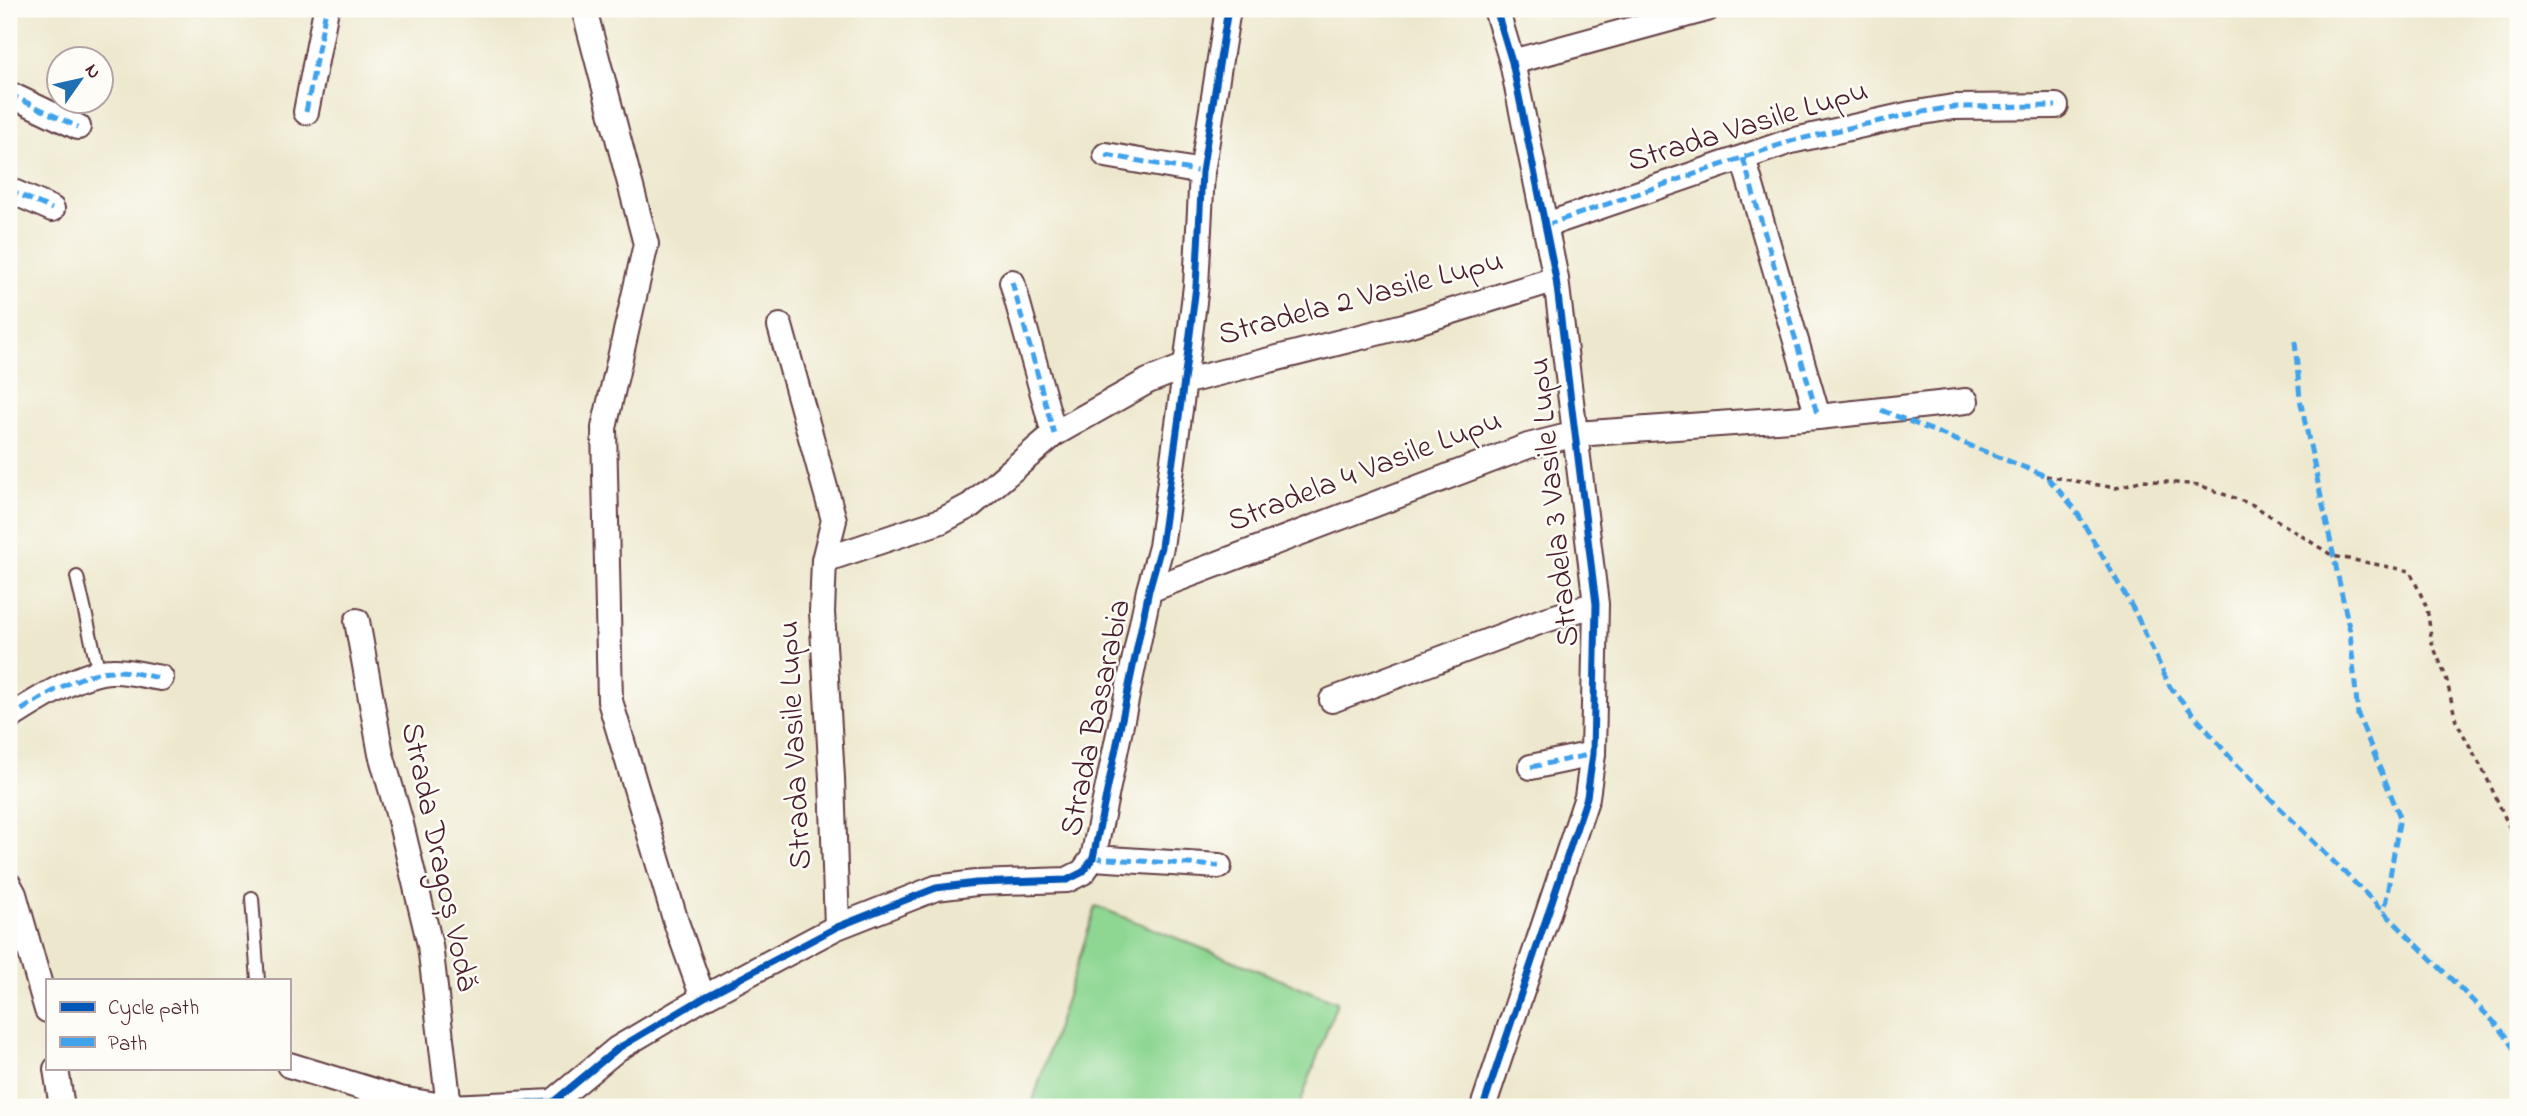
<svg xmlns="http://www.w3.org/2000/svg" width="2527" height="1116" font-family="'Indie Flower',sans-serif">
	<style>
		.green { fill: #8ed793; stroke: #6c7b5f; stroke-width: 2 }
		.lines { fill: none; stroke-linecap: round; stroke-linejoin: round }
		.service-casing { stroke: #623d43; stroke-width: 16 }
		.minor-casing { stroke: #623d43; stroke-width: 28 }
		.path { stroke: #623d43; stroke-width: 3.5; stroke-dasharray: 5 5; stroke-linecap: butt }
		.service { stroke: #fff; stroke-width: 12 }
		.minor { stroke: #fff; stroke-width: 24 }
		.quiet { stroke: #40a2eb; stroke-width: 5; stroke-dasharray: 10 5; stroke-linecap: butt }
		.cycleway-casing { stroke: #fdfcf7; stroke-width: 11 }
		.cycleway { stroke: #0057b8; stroke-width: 7 }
		.labels { text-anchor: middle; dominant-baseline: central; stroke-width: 5; stroke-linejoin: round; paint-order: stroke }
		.street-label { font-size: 32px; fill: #4a1f2b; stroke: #fdfcf7 }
	</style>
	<rect width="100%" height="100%" fill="#fdfcf7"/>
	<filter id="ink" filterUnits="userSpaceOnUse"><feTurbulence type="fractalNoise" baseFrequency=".0143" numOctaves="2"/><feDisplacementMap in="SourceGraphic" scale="14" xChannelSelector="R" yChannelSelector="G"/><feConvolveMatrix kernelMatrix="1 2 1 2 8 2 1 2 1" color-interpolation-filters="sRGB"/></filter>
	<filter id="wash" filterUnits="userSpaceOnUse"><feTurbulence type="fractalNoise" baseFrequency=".00686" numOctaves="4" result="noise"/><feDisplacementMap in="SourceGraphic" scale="28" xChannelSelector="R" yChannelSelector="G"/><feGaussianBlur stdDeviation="1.57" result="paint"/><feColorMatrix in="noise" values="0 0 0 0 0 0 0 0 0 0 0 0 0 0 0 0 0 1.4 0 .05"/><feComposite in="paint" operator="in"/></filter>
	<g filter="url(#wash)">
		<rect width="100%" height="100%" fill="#ede8cd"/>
		<!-- green -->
		<path class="green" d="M 1096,906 L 1337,1002 L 1299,1107 L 1031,1107 Z"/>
	</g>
	<g filter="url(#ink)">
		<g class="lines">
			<defs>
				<path id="service" d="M 77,577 L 99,673
					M 252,898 L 258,981"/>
				<path id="minor" d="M 584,9 L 646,244 L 604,428 L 610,701 L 676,922 L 703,998
					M 1512,62 L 1707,9
					M 9,94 L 78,127
					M 306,112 L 326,9
					M 1106,155 L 1202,172
					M 1743,158 L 1818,417
					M 9,190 L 52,209
					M 1546,225 L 1791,141 L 1911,114 L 1953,107 L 2056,106
					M 1012,282 L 1054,434
					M 780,326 L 834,520 L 824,560 L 822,612 L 832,778 L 837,927
					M 1183,382 L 1404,326 L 1556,279
					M 824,560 L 941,521 L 971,505 L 1054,434 L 1148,381 L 1186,366
					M 1149,590 L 1528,446 L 1576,434 L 1818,417 L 1966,401
					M 357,621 L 381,754 L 400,820 L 430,945 L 449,1107
					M 1332,700 L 1539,622 L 1596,604
					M 9,718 C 34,702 82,671 112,671 C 128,670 145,676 161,678
					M 1531,767 L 1593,754
					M 1093,858 L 1219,866
					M 9,885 L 14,894 L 47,1010
					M 289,1065 L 400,1099 L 449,1107
					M 56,1069 L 62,1107
					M 450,1107 L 553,1102 L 617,1049 L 703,998 L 837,927 L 936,888 L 976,883 L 1067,880 L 1083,872 L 1093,858 L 1149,590 L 1161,547 L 1186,366 L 1196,286 L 1202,172 L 1228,9
					M 1483,1107 L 1587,797 L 1593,754 L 1596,604 L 1556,279 L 1512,62 L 1496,9"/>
			</defs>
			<!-- service casing -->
			<use href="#service" class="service-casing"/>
			<!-- minor casing -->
			<use href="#minor" class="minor-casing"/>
			<!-- path -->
			<path class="path" d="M 2046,476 L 2116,488 L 2143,480 L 2199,485 L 2253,505 L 2333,556 L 2410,571 L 2427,608 L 2432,643 L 2446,677 L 2456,721 L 2485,774 L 2518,846"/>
			<!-- service -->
			<use href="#service" class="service"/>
			<!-- minor -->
			<use href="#minor" class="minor"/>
			<!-- quiet -->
			<path class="quiet" d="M 9,94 L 78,127
				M 306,112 L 326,9
				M 1106,155 L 1202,172
				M 1743,158 L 1818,417
				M 9,190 L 52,209
				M 1546,225 L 1791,141 L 1911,114 L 1953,107 L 2056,106
				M 1012,282 L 1054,434
				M 2295,341 L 2300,399 L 2350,632 L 2358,715 L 2400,817 L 2384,912
				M 1881,410 L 2046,476 L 2075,509 L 2135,612 L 2170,687 L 2235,763 L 2500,1028 L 2518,1055
				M 9,718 C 34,702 82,671 112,671 C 128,670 145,676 161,678
				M 1531,767 L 1593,754
				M 1093,858 L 1219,866
				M 553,1102 L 579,1107"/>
			<defs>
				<path id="cycleway" d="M 450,1107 L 553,1102 L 617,1049 L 703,998 L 837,927 L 936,888 L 976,883 L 1067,880 L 1083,872 L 1093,858 L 1149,590 L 1161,547 L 1186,366 L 1196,286 L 1202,172 L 1228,9
					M 1483,1107 L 1587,797 L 1593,754 L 1596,604 L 1556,279 L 1512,62 L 1496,9"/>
			</defs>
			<!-- cycleway casing -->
			<use href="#cycleway" class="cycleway-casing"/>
			<!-- cycleway -->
			<use href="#cycleway" class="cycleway"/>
		</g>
	</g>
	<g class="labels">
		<!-- street labels -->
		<g class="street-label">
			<text transform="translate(1748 127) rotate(-17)">Strada Vasile Lupu</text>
			<text transform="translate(1361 299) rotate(-15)">Stradela 2 Vasile Lupu</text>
			<text transform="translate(1365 472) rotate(-21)">Stradela 4 Vasile Lupu</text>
			<text transform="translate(1555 502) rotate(-96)">Stradela 3 Vasile Lupu</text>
			<text transform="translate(1097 718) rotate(-78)">Strada Basarabia</text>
			<text transform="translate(796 745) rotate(-93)">Strada Vasile Lupu</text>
			<text transform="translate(438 857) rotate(78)">Strada Dragoș Vodă</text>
		</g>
	</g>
	<!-- margin -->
	<rect width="2527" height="1116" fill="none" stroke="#fdfcf7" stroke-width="35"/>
	<!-- legend -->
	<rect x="46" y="979" width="245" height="91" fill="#fdfcf7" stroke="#b5a4a5" stroke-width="2"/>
	<rect x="60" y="1002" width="35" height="10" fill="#0057b8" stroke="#b5a4a5" stroke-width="2"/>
	<text x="108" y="1014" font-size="21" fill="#4a1f2b">Cycle path</text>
	<rect x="60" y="1037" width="35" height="10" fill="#40a2eb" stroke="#b5a4a5" stroke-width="2"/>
	<text x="108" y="1050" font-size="21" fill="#4a1f2b">Path</text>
	<!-- north arrow -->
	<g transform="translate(80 80) rotate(56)"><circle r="33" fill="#fdfcf7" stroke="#b5a4a5" stroke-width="2"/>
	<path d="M0-5L12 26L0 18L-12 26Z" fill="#1f6fb2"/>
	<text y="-10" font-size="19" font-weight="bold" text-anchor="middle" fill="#4a1f2b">N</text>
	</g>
</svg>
